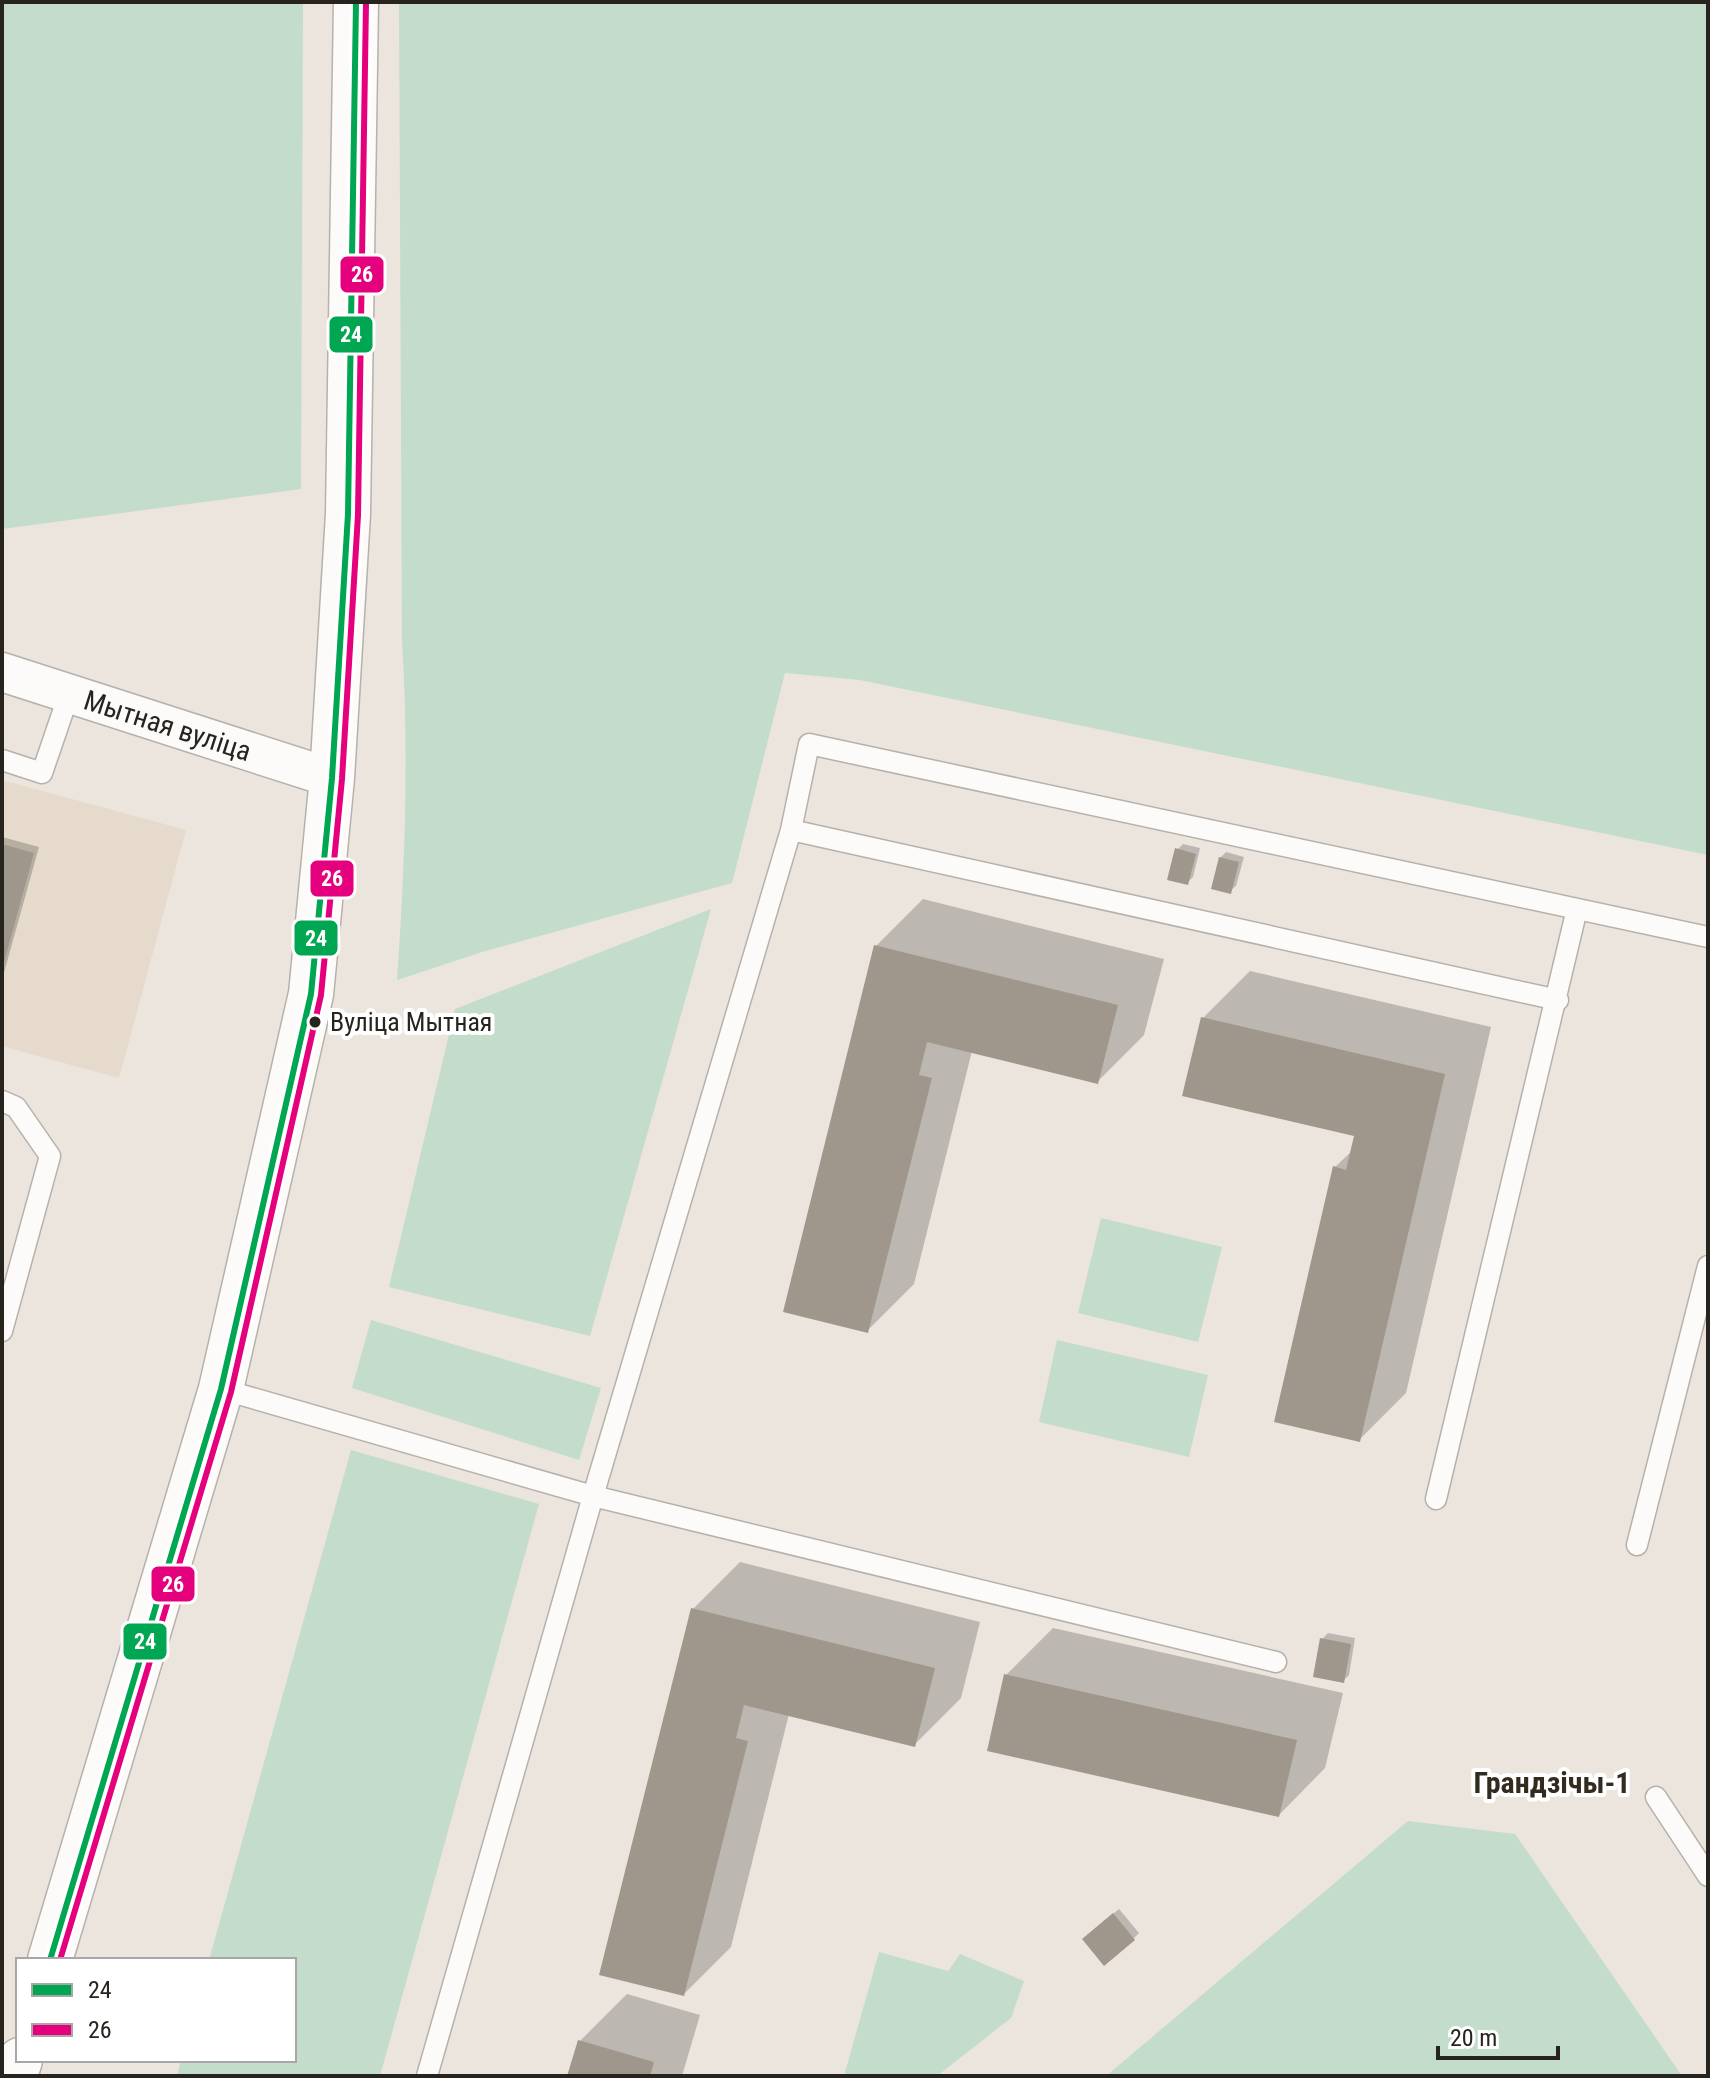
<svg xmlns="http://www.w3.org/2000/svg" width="1710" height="2078" font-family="'Roboto Condensed',sans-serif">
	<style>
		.built { fill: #e5dacb }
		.green { fill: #c4dccb }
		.shadow { fill: #0003 }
		.building { fill: #9f978c }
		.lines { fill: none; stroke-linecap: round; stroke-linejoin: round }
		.lane-casing { stroke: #b6b1ab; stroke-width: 23 }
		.street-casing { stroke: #b6b1ab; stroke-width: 41 }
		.secondary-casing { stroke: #b6b1ab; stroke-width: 47 }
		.lane { stroke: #fcfbfa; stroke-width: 20 }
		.street { stroke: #fcfbfa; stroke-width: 38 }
		.secondary { stroke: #fcfbfa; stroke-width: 44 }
		.bus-1-casing { stroke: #fff; stroke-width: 12 }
		.bus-2-casing { stroke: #fff; stroke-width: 12 }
		.bus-1 { stroke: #00a651; stroke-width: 6 }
		.bus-2 { stroke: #e5007d; stroke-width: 6 }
		.bus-dot { fill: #27231d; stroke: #fff; stroke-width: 3 }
		.labels { text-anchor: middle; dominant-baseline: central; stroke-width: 8; stroke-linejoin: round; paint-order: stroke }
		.bus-label { font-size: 26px; fill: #27231d; stroke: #fff; text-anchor: start }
		.street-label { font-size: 28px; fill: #27231d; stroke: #fff }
		.neighbourhood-label { font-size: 30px; font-weight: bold; fill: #332b1f; stroke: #fff }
		.line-badge { stroke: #fff; stroke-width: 3 }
		.badge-label { font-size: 22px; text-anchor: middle; font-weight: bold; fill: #fff }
	</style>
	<rect width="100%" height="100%" fill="#ebe5dd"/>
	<!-- built -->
	<path class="built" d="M 2,780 L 186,830 L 119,1078 L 2,1046 Z"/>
	<!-- green -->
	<path class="green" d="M 2,2 L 303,2 L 301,489 L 2,529 Z
		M 399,2 L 1708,2 L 1708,855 L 860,680 L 785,673 L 732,883 L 482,952 L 397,980 C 405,868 409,752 402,640 Z
		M 711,909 L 590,1336 L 389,1287 L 455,1009 Z
		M 1101,1218 L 1222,1247 L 1198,1342 L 1078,1313 Z
		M 371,1320 L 601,1388 L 579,1460 L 352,1388 Z
		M 1057,1340 L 1208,1375 L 1189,1457 L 1039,1422 Z
		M 351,1450 L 539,1504 L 380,2076 L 177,2076 L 181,2060 L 294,2060 L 294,1960 L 209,1960 Z
		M 1408,1821 L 1515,1834 L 1682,2076 L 1106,2076 Z
		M 879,1952 L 948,1971 L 960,1954 L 1024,1981 L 1011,2018 L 937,2076 L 844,2076 Z"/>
	<!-- shadow -->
	<path class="shadow" d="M 2,837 L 39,847 L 2,980 Z
		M 1183,844 L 1200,848 L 1193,877 L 1187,883 L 1177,850 Z
		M 1226,852 L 1244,857 L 1236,886 L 1230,891 L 1220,858 Z
		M 923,899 L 1164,959 L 1144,1035 L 1097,1082 L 972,1051 L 914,1284 L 867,1331 L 876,946 Z
		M 1250,971 L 1491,1027 L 1406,1393 L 1359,1440 L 1335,1167 L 1353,1150 L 1356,1134 L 1203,1018 Z
		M 740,1562 L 980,1622 L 961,1698 L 914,1745 L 789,1714 L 731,1947 L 684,1994 L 693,1609 Z
		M 1053,1628 L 1343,1693 L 1325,1768 L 1279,1815 L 1006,1675 Z
		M 1328,1633 L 1355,1638 L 1349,1675 L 1343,1681 L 1322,1639 Z
		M 1119,1909 L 1139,1933 L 1133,1939 L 1090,1933 Z
		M 627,1994 L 700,2015 L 682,2076 L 569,2076 L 580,2041 Z"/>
	<!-- building -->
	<path class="building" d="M 2,844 L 34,853 L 3,966 L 2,966 Z
		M 1175,848 L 1196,854 L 1188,885 L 1167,880 Z
		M 1219,857 L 1239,862 L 1231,894 L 1211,889 Z
		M 874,945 L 1118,1005 L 1098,1084 L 927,1042 L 919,1075 L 932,1078 L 868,1333 L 783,1312 Z
		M 1201,1017 L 1445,1074 L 1360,1442 L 1274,1422 L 1333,1166 L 1346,1170 L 1354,1136 L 1182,1096 Z
		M 691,1608 L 935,1668 L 915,1747 L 744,1705 L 736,1738 L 748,1741 L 684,1996 L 599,1975 Z
		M 1320,1638 L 1351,1644 L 1344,1683 L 1313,1677 Z
		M 1004,1674 L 1297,1740 L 1279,1817 L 987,1751 Z
		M 1113,1913 L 1135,1940 L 1104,1966 L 1082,1939 Z
		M 578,2040 L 654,2062 L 650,2076 L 567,2076 Z"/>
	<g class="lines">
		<defs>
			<path id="lane" d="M 2,760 L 42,773 L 69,694
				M 791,830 L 1558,1000
				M 2,1101 L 16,1107 L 50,1156 L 2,1331
				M 221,1389 L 593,1496 L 1276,1662
				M 1436,1499 L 1577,909
				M 1637,1545 L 1708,1266
				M 1656,1797 L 1708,1876
				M 427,2076 L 593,1496 L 791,830 L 809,744 L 1708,937"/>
			<g id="street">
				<path id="s1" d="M 2,672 L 332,778"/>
			</g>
			<path id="secondary" d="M 50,1960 L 221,1389 L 311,994 L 332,778 L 348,514 L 356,2
				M 15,2076 L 20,2060"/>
		</defs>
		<!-- lane casing -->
		<use href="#lane" class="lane-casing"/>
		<!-- street casing -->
		<use href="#street" class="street-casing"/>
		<!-- secondary casing -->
		<use href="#secondary" class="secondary-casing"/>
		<!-- lane -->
		<use href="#lane" class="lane"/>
		<!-- street -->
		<use href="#street" class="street"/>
		<!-- secondary -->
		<use href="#secondary" class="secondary"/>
		<defs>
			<path id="bus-1" d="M 50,1960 L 221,1389 L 311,994 L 332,778 L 348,514 L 356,2"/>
			<path id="bus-2" d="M 60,1960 L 231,1392 L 321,995 L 342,779 L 358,515 L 366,2"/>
		</defs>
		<!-- bus-1 casing -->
		<use href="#bus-1" class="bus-1-casing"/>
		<!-- bus-2 casing -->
		<use href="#bus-2" class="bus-2-casing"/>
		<!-- bus-1 -->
		<use href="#bus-1" class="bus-1"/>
		<!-- bus-2 -->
		<use href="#bus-2" class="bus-2"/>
	</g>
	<!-- markers -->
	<circle class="bus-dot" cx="315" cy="1022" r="7"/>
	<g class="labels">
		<!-- bus labels -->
		<g class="bus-label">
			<text x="330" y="1022">Вуліца Мытная</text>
		</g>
		<!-- street labels -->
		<g class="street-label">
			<text stroke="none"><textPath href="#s1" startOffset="174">Мытная вуліца</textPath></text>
		</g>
		<!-- neighbourhood labels -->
		<g class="neighbourhood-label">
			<text x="1552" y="1782">Грандзічы-1</text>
		</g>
	</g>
	<g class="line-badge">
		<rect x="339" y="255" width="46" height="39" rx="8" fill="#e5007d"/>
		<rect x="328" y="315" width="46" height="39" rx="8" fill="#00a651"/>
		<rect x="309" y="859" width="46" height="39" rx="8" fill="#e5007d"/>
		<rect x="293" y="919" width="46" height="38" rx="8" fill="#00a651"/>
		<rect x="150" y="1565" width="46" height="38" rx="8" fill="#e5007d"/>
		<rect x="122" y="1622" width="46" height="39" rx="8" fill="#00a651"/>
	</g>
	<g class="badge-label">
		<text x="362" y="282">26</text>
		<text x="351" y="342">24</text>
		<text x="332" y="886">26</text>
		<text x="316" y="946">24</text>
		<text x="173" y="1592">26</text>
		<text x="145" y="1649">24</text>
	</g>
	<!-- border -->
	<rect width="1710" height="2078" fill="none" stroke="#27231d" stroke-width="8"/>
	<!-- legend -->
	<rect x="16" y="1958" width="280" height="104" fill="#ffffff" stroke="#a9a7a5" stroke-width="2"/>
	<rect x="32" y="1984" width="40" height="12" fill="#00a651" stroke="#a9a7a5" stroke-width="2"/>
	<text x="88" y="1998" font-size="24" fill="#27231d">24</text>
	<rect x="32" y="2024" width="40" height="12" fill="#e5007d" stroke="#a9a7a5" stroke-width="2"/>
	<text x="88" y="2038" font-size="24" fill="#27231d">26</text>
	<!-- scale -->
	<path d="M1438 2046v12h120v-12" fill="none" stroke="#27231d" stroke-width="4"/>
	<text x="1450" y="2046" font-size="24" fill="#27231d" stroke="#ffffff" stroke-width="6" paint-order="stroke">20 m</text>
</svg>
